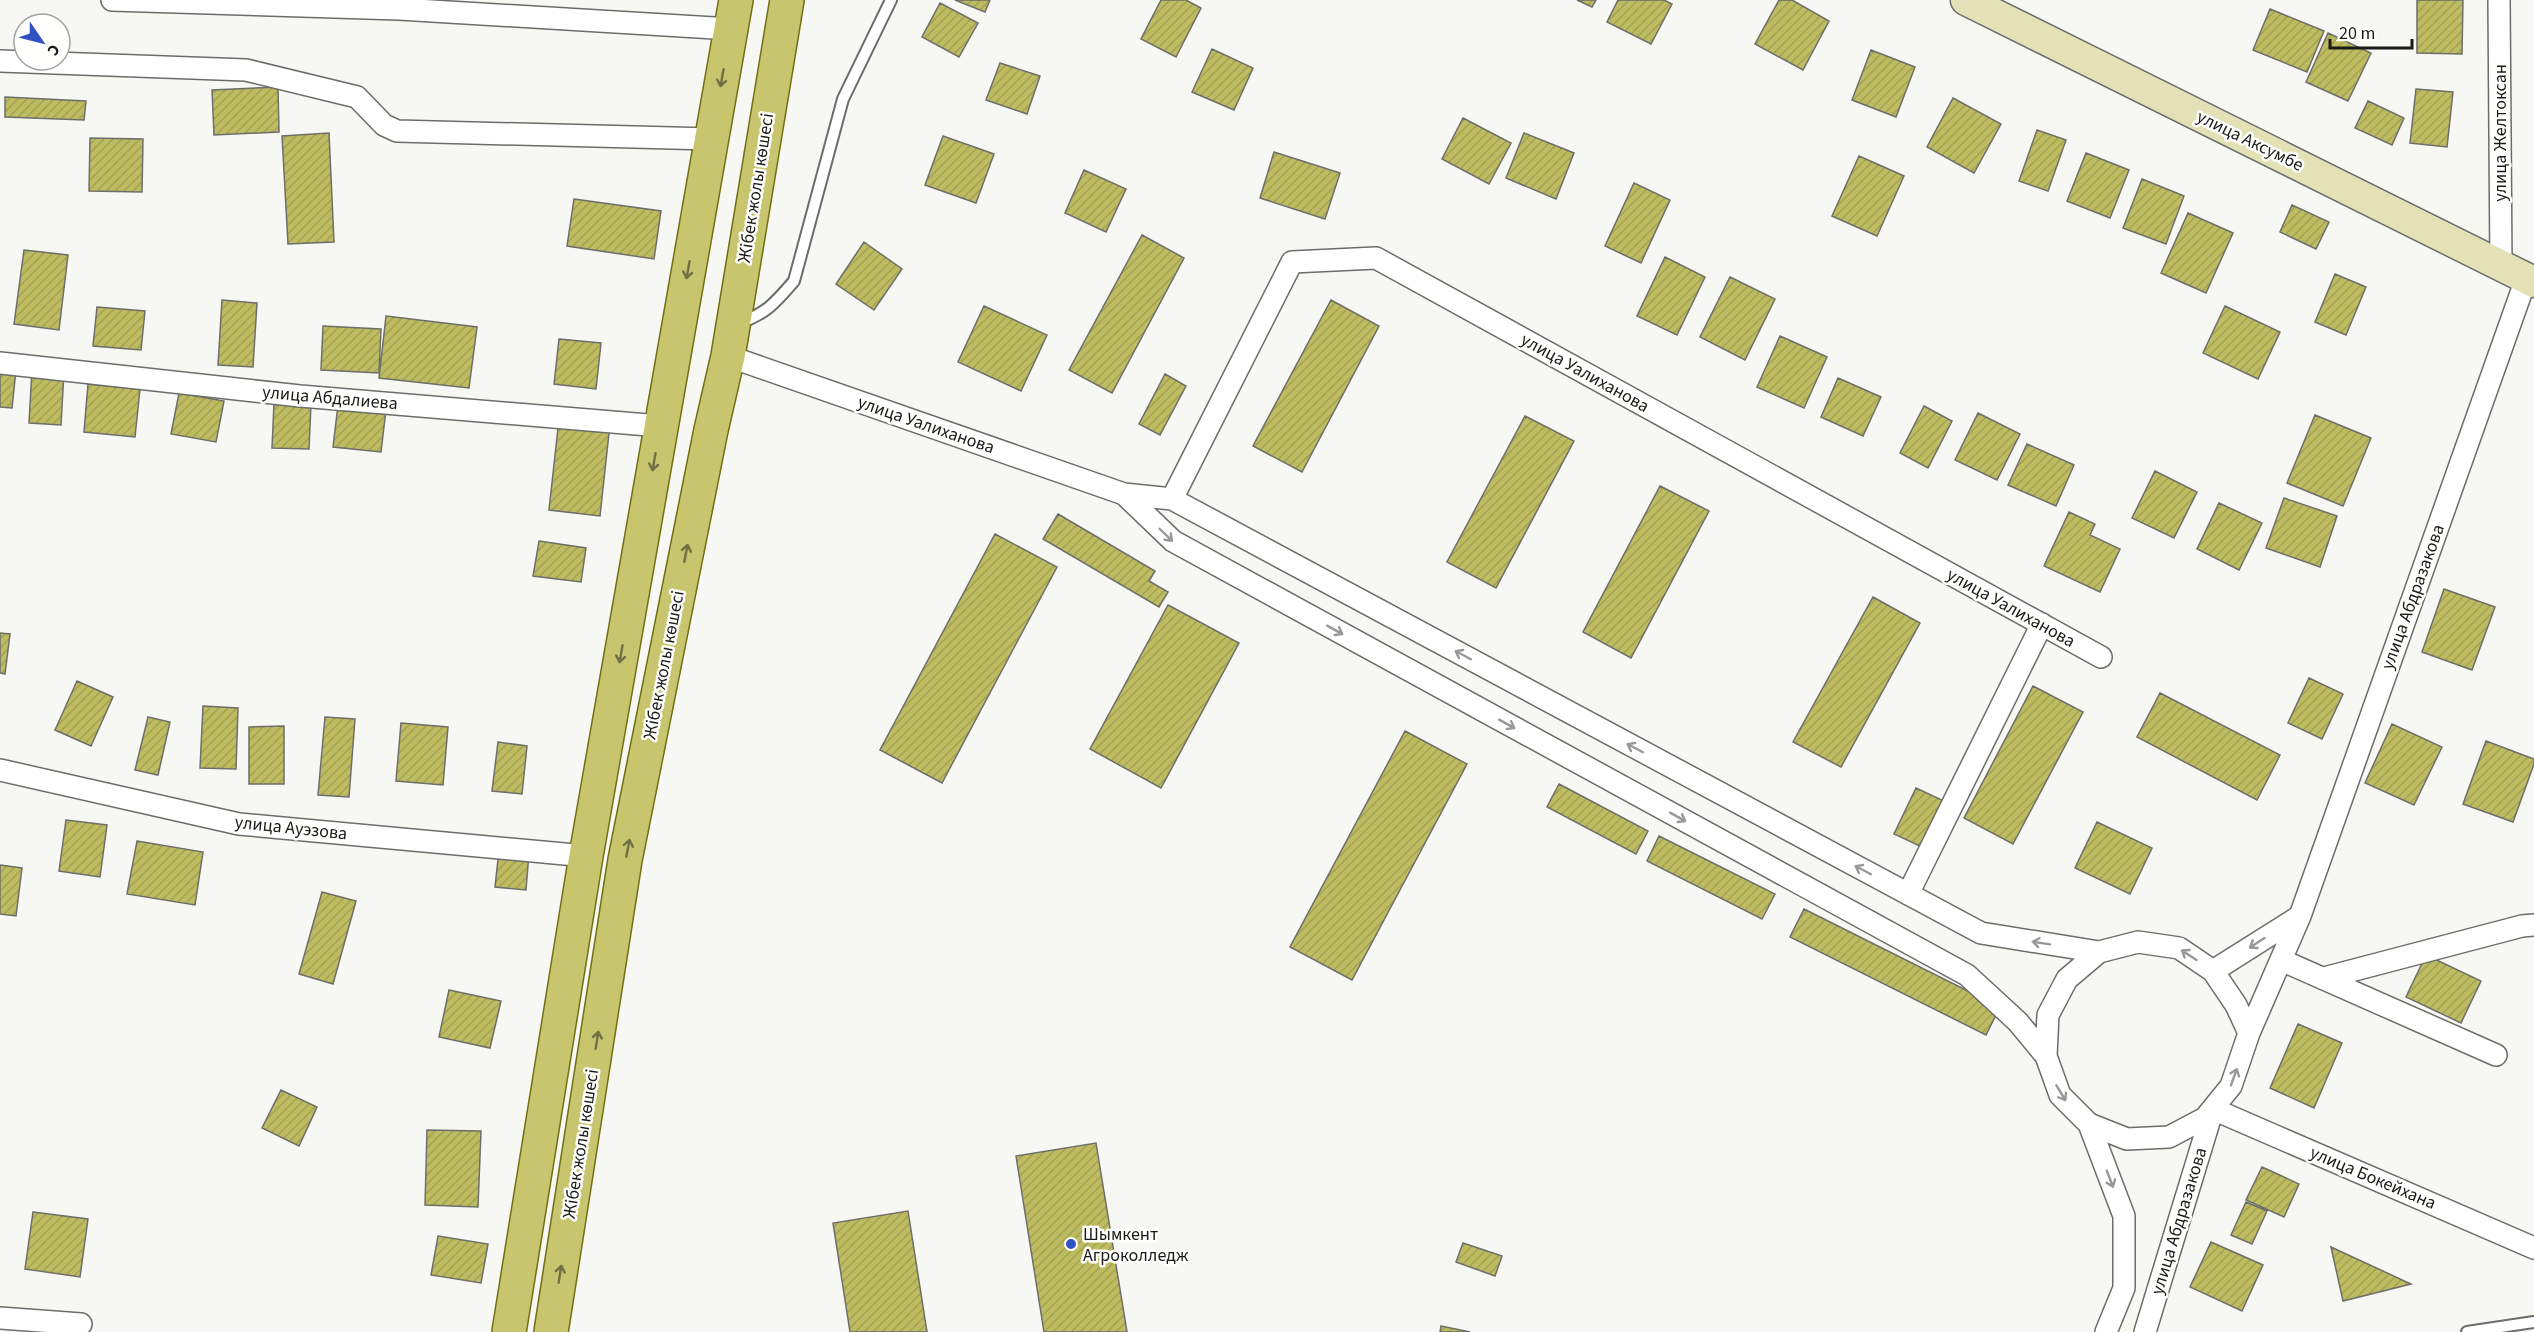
<svg xmlns="http://www.w3.org/2000/svg" width="2534" height="1332" font-family="'Source Sans 3',sans-serif">
	<style>
		.building { fill: url(#building-hatch); stroke: #6e6e6b; stroke-width: 1.5 }
		.lines { fill: none; stroke-linecap: round; stroke-linejoin: round }
		.lane-casing { stroke: #6c6c6a; stroke-width: 14 }
		.street-casing { stroke: #6c6c6a; stroke-width: 24 }
		.secondary-casing { stroke: #6c6c6a; stroke-width: 33 }
		.primary-casing { stroke: #727012; stroke-width: 36 }
		.lane { stroke: #fff; stroke-width: 10 }
		.street { stroke: #fff; stroke-width: 21 }
		.secondary { stroke: #e3e2b7; stroke-width: 30 }
		.primary { stroke: #c7c56e; stroke-width: 33 }
		.oneway { stroke: #707044 }
		.oneway2 { stroke: #989898 }
		.poi-dot { fill: #3252c3; stroke: #fffffe; stroke-width: 2 }
		.labels { text-anchor: middle; dominant-baseline: central; stroke-width: 5; stroke-linejoin: round; paint-order: stroke }
		.street-label { font-size: 18px; fill: #1a1a19; stroke: #fffffe }
		.poi-label { font-size: 18px; fill: #1a1a19; stroke: #fffffe; text-anchor: start }
	</style>
	<defs>
		<pattern id="building-hatch" width="6" height="6" patternUnits="userSpaceOnUse" patternTransform="scale(1.5)"><rect width="6" height="6" fill="#bebc60"/><path d="M-1 1l2-2M0 6l6-6M5 7l2-2" fill="none" stroke="#a3a153"/></pattern>
	</defs>
	<rect width="100%" height="100%" fill="#f7f7f4"/>
	<!-- building -->
	<path class="building" d="M 955,0 L 990,0 L 985,12 Z
		M 1161,0 L 1186,0 L 1201,8 L 1176,57 L 1141,39 Z
		M 1577,0 L 1596,0 L 1592,7 Z
		M 1618,0 L 1664,0 L 1672,4 L 1651,44 L 1607,22 Z
		M 1779,0 L 1792,0 L 1829,21 L 1803,70 L 1755,44 Z
		M 2417,0 L 2463,0 L 2462,54 L 2417,53 Z
		M 940,3 L 978,23 L 959,57 L 922,37 Z
		M 2270,9 L 2324,31 L 2307,72 L 2253,50 Z
		M 2328,33 L 2371,53 L 2348,101 L 2306,82 Z
		M 1212,49 L 1253,68 L 1234,110 L 1192,92 Z
		M 1871,50 L 1915,67 L 1896,117 L 1852,100 Z
		M 1000,63 L 1040,76 L 1027,114 L 986,100 Z
		M 278,87 L 279,132 L 214,135 L 212,90 Z
		M 2416,89 L 2453,92 L 2447,147 L 2410,143 Z
		M 5,97 L 86,101 L 84,120 L 5,117 Z
		M 1953,98 L 2001,124 L 1974,173 L 1927,147 Z
		M 2368,101 L 2404,118 L 2392,145 L 2355,128 Z
		M 1463,118 L 1511,143 L 1489,184 L 1442,159 Z
		M 2037,130 L 2066,140 L 2048,191 L 2019,181 Z
		M 329,133 L 334,242 L 288,244 L 282,136 Z
		M 1524,133 L 1574,153 L 1556,199 L 1506,178 Z
		M 943,136 L 994,154 L 976,203 L 925,185 Z
		M 90,138 L 143,139 L 142,192 L 89,191 Z
		M 1274,152 L 1340,173 L 1325,219 L 1260,198 Z
		M 2086,153 L 2129,170 L 2110,218 L 2067,201 Z
		M 1859,156 L 1904,176 L 1877,236 L 1832,216 Z
		M 1084,170 L 1126,189 L 1106,232 L 1065,213 Z
		M 2142,179 L 2184,196 L 2166,244 L 2123,228 Z
		M 1634,183 L 1670,200 L 1641,263 L 1605,246 Z
		M 574,199 L 661,211 L 654,259 L 567,246 Z
		M 2292,205 L 2329,222 L 2316,249 L 2280,232 Z
		M 2188,213 L 2233,233 L 2206,293 L 2161,273 Z
		M 1142,235 L 1184,258 L 1112,393 L 1069,370 Z
		M 864,242 L 902,269 L 874,310 L 836,284 Z
		M 24,250 L 68,255 L 59,330 L 14,324 Z
		M 1665,257 L 1705,277 L 1677,335 L 1637,316 Z
		M 2335,274 L 2366,287 L 2346,335 L 2315,322 Z
		M 1730,277 L 1775,299 L 1745,360 L 1700,337 Z
		M 222,300 L 257,303 L 253,367 L 218,365 Z
		M 1331,300 L 1379,326 L 1302,472 L 1253,446 Z
		M 984,306 L 1047,335 L 1021,391 L 958,362 Z
		M 2225,306 L 2280,332 L 2258,379 L 2203,353 Z
		M 97,307 L 145,311 L 141,350 L 93,346 Z
		M 386,316 L 477,327 L 469,388 L 379,378 Z
		M 323,326 L 381,329 L 379,373 L 321,370 Z
		M 1780,336 L 1827,357 L 1804,408 L 1757,387 Z
		M 559,339 L 601,343 L 596,389 L 554,384 Z
		M 0,369 L 16,370 L 12,408 L 0,407 Z
		M 32,370 L 64,372 L 61,425 L 29,423 Z
		M 1165,374 L 1186,386 L 1160,435 L 1139,424 Z
		M 1838,378 L 1881,397 L 1863,436 L 1821,417 Z
		M 88,384 L 140,389 L 135,437 L 84,432 Z
		M 179,393 L 224,401 L 216,442 L 171,434 Z
		M 274,403 L 311,404 L 309,449 L 272,448 Z
		M 338,405 L 386,410 L 381,452 L 333,447 Z
		M 1924,406 L 1952,421 L 1928,468 L 1900,453 Z
		M 1978,413 L 2020,434 L 1997,480 L 1955,460 Z
		M 2315,415 L 2371,438 L 2343,506 L 2287,483 Z
		M 1525,416 L 1574,441 L 1496,588 L 1447,562 Z
		M 559,419 L 610,424 L 600,516 L 549,510 Z
		M 2027,444 L 2074,465 L 2056,506 L 2008,485 Z
		M 2155,471 L 2197,492 L 2174,538 L 2132,518 Z
		M 1660,486 L 1709,511 L 1631,658 L 1583,632 Z
		M 2284,498 L 2337,516 L 2320,567 L 2266,548 Z
		M 2219,503 L 2262,523 L 2239,570 L 2197,549 Z
		M 2069,512 L 2095,524 L 2090,535 L 2120,549 L 2100,592 L 2044,566 Z
		M 1058,514 L 1155,571 L 1149,581 L 1168,592 L 1159,607 L 1043,539 Z
		M 995,534 L 1057,567 L 942,783 L 880,750 Z
		M 539,541 L 586,548 L 581,582 L 533,576 Z
		M 2444,589 L 2495,607 L 2472,670 L 2422,652 Z
		M 1873,597 L 1920,623 L 1841,767 L 1793,742 Z
		M 1168,605 L 1239,643 L 1161,788 L 1090,749 Z
		M 0,633 L 10,634 L 5,674 L 0,673 Z
		M 2309,678 L 2343,694 L 2322,739 L 2288,723 Z
		M 77,681 L 113,697 L 91,746 L 55,730 Z
		M 2033,686 L 2083,712 L 2013,844 L 1964,818 Z
		M 2160,693 L 2280,755 L 2257,800 L 2137,737 Z
		M 203,706 L 238,708 L 236,769 L 200,768 Z
		M 148,717 L 170,722 L 158,775 L 135,770 Z
		M 325,717 L 355,719 L 349,797 L 318,795 Z
		M 401,723 L 448,727 L 443,785 L 396,781 Z
		M 2392,724 L 2442,747 L 2414,805 L 2365,783 Z
		M 284,726 L 284,784 L 249,784 L 249,727 Z
		M 1405,731 L 1467,764 L 1352,980 L 1290,947 Z
		M 2486,741 L 2534,759 L 2534,764 L 2513,822 L 2463,804 Z
		M 498,742 L 527,746 L 522,794 L 492,791 Z
		M 1559,784 L 1648,831 L 1636,854 L 1547,807 Z
		M 1916,788 L 1944,801 L 1922,847 L 1894,834 Z
		M 66,820 L 107,825 L 100,877 L 59,871 Z
		M 2097,822 L 2152,848 L 2130,894 L 2075,868 Z
		M 1659,836 L 1775,894 L 1762,919 L 1647,861 Z
		M 137,841 L 203,852 L 195,905 L 127,894 Z
		M 499,850 L 529,853 L 526,890 L 495,887 Z
		M 0,865 L 22,868 L 16,916 L 0,914 Z
		M 322,892 L 356,901 L 333,984 L 299,974 Z
		M 1804,909 L 2000,1007 L 1986,1035 L 1790,937 Z
		M 2426,955 L 2481,981 L 2461,1023 L 2406,997 Z
		M 449,990 L 501,1001 L 490,1048 L 439,1037 Z
		M 2298,1024 L 2342,1043 L 2314,1108 L 2270,1088 Z
		M 281,1090 L 317,1107 L 299,1146 L 262,1128 Z
		M 427,1130 L 481,1131 L 478,1207 L 425,1205 Z
		M 1096,1143 L 1127,1332 L 1044,1332 L 1016,1156 Z
		M 2262,1167 L 2299,1184 L 2284,1217 L 2246,1200 Z
		M 2246,1202 L 2267,1211 L 2252,1244 L 2231,1235 Z
		M 908,1211 L 927,1332 L 850,1332 L 833,1223 Z
		M 33,1212 L 88,1219 L 80,1277 L 25,1269 Z
		M 438,1236 L 488,1244 L 481,1283 L 431,1275 Z
		M 2211,1242 L 2263,1265 L 2242,1311 L 2190,1287 Z
		M 1463,1243 L 1502,1256 L 1495,1276 L 1456,1262 Z
		M 2331,1247 L 2411,1284 L 2343,1301 Z
		M 1441,1326 L 1470,1332 L 1440,1332 Z"/>
	<g class="lines">
		<defs>
			<path id="lane" d="M 739,323 C 766,314 776,302 794,281 L 843,99 L 891,0
				M 2467,1332 L 2534,1322"/>
			<path id="street" d="M 112,0 L 399,9 L 731,29
				M 2499,0 L 2501,267
				M 0,61 L 246,70 L 357,97 L 384,125 L 397,131 L 711,139
				M 728,356 L 1124,494 L 1172,499 L 1981,933 L 2099,952
				M 0,363 L 300,396 L 660,426
				M 1124,494 L 1173,541 L 1967,975 L 2018,1022 L 2046,1056
				M 1172,499 L 1292,262 L 1376,258 L 2101,657
				M 0,770 L 239,824 L 586,856
				M 1908,894 L 2042,624
				M 2281,960 L 2496,1055
				M 2213,971 L 2300,916
				M 2324,978 L 2522,926 L 2534,925
				M 2249,1033 L 2236,1005 L 2213,971 L 2179,948 L 2138,942 L 2099,952 L 2067,979 L 2048,1015 L 2046,1056 L 2060,1095 L 2089,1124 L 2127,1139 L 2169,1137 L 2205,1118 L 2231,1086 L 2249,1033 L 2300,916 L 2526,279
				M 2089,1124 L 2124,1216 L 2124,1288 L 2106,1332
				M 0,1318 L 81,1324
				M 2145,1332 L 2213,1109 L 2534,1248"/>
			<path id="secondary" d="M 1966,0 L 2534,282"/>
			<path id="primary" d="M 509,1332 L 586,856 L 736,0
				M 551,1332 L 625,860 L 711,430 L 728,356 L 787,0"/>
		</defs>
		<!-- lane casing -->
		<use href="#lane" class="lane-casing"/>
		<!-- street casing -->
		<use href="#street" class="street-casing"/>
		<!-- secondary casing -->
		<use href="#secondary" class="secondary-casing"/>
		<!-- primary casing -->
		<use href="#primary" class="primary-casing"/>
		<!-- lane -->
		<use href="#lane" class="lane"/>
		<!-- street -->
		<use href="#street" class="street"/>
		<!-- secondary -->
		<use href="#secondary" class="secondary"/>
		<!-- primary -->
		<use href="#primary" class="primary"/>
	</g>
	<!-- one-way arrows -->
	<defs><path id="oneway-shaft" d="M-6 0H5M1.5-3L5.5 0L1.5 3" fill="none" stroke-width="1.6" stroke-linecap="round" stroke-linejoin="round" transform="scale(1.5)"/></defs>
	<g class="oneway">
		<use href="#oneway-shaft" transform="translate(722 78) rotate(100)"/>
		<use href="#oneway-shaft" transform="translate(688 270) rotate(100)"/>
		<use href="#oneway-shaft" transform="translate(654 462) rotate(100)"/>
		<use href="#oneway-shaft" transform="translate(686 553) rotate(-79)"/>
		<use href="#oneway-shaft" transform="translate(621 654) rotate(100)"/>
		<use href="#oneway-shaft" transform="translate(628 848) rotate(-79)"/>
		<use href="#oneway-shaft" transform="translate(597 1040) rotate(-81)"/>
		<use href="#oneway-shaft" transform="translate(560 1274) rotate(-81)"/>
	</g>
	<g class="oneway2">
		<use href="#oneway-shaft" transform="translate(1166 535) rotate(44)"/>
		<use href="#oneway-shaft" transform="translate(1335 630) rotate(29)"/>
		<use href="#oneway-shaft" transform="translate(1463 655) rotate(-152)"/>
		<use href="#oneway-shaft" transform="translate(1507 724) rotate(29)"/>
		<use href="#oneway-shaft" transform="translate(1635 748) rotate(-152)"/>
		<use href="#oneway-shaft" transform="translate(1678 817) rotate(29)"/>
		<use href="#oneway-shaft" transform="translate(1863 870) rotate(-152)"/>
		<use href="#oneway-shaft" transform="translate(2041 943) rotate(-171)"/>
		<use href="#oneway-shaft" transform="translate(2257 943) rotate(147)"/>
		<use href="#oneway-shaft" transform="translate(2189 955) rotate(-147)"/>
		<use href="#oneway-shaft" transform="translate(2234 1077) rotate(-70)"/>
		<use href="#oneway-shaft" transform="translate(2061 1093) rotate(59)"/>
		<use href="#oneway-shaft" transform="translate(2110 1179) rotate(69)"/>
	</g>
	<!-- markers -->
	<circle class="poi-dot" cx="1071" cy="1244" r="6"/>
	<g class="labels">
		<!-- street labels -->
		<g class="street-label">
			<text transform="translate(2500 133) rotate(-90)">улица Желтоксан</text>
			<text transform="translate(2250 141) rotate(26)">улица Аксумбе</text>
			<text transform="translate(756 188) rotate(-81)">Жібек жолы көшесі</text>
			<text transform="translate(1585 373) rotate(29)">улица Уалиханова</text>
			<text transform="translate(330 398) rotate(5)">улица Абдалиева</text>
			<text transform="translate(926 425) rotate(19)">улица Уалиханова</text>
			<text transform="translate(2413 597) rotate(-70)">улица Абдразакова</text>
			<text transform="translate(2011 608) rotate(29)">улица Уалиханова</text>
			<text transform="translate(664 665) rotate(-79)">Жібек жолы көшесі</text>
			<text transform="translate(291 828) rotate(6)">улица Ауэзова</text>
			<text transform="translate(581 1144) rotate(-81)">Жібек жолы көшесі</text>
			<text transform="translate(2373 1178) rotate(23)">улица Бокейхана</text>
			<text transform="translate(2179 1221) rotate(-73)">улица Абдразакова</text>
		</g>
		<!-- poi labels -->
		<g class="poi-label">
			<text x="1083" y="1234">Шымкент<tspan x="1083" dy="21">Агроколледж</tspan></text>
		</g>
	</g>
	<!-- north arrow -->
	<g transform="translate(42 42) rotate(125)"><circle r="28" fill="#fffffe" stroke="#a3a3a2" stroke-width="1.5"/>
	<path d="M0-4.5L10 22L0 15L-10 22Z" fill="#3252c3"/>
	<text y="-9" font-size="16" font-weight="bold" text-anchor="middle" fill="#1a1a19">С</text>
	</g>
	<!-- scale -->
	<path d="M2330 39v9h82v-9" fill="none" stroke="#1a1a19" stroke-width="3"/>
	<text x="2339" y="39" font-size="18" fill="#1a1a19" stroke="#fffffe" stroke-width="4.5" paint-order="stroke">20 m</text>
</svg>
